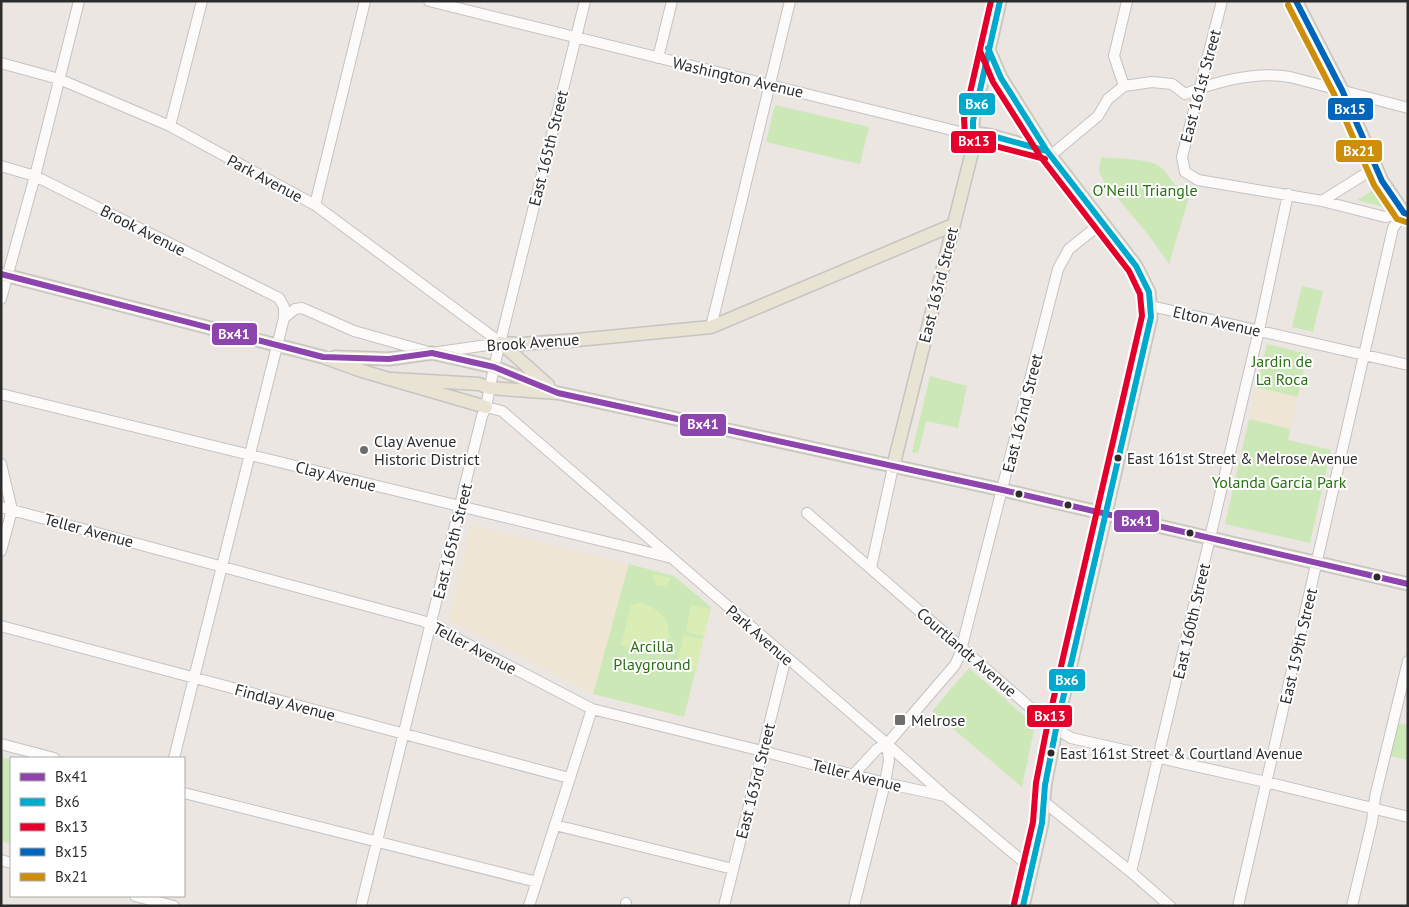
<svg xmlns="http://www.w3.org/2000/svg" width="1409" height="907" font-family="'PT Sans',sans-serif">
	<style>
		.education { fill: #efe5d5 }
		.green { fill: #cce8b7 }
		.pitch { fill: #d9edb4 }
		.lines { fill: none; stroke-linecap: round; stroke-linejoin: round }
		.minor-casing { stroke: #c4c2c3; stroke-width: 12 }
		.major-casing { stroke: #c6c4c2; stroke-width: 15 }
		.minor { stroke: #fcfbfa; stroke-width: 10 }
		.major { stroke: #e9e3d3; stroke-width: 12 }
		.bus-1-casing { stroke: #fff; stroke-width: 10 }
		.bus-2-casing { stroke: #fff; stroke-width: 10 }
		.bus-3-casing { stroke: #fff; stroke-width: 10 }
		.bus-4-casing { stroke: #fff; stroke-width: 10 }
		.bus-5-casing { stroke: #fff; stroke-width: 10 }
		.bus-1 { stroke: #8e44ad; stroke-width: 6 }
		.bus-2 { stroke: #00a9ce; stroke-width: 6 }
		.bus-3 { stroke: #e4002b; stroke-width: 6 }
		.bus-4 { stroke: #0065bd; stroke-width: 6 }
		.bus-5 { stroke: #ce8e09; stroke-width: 6 }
		.poi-dot { fill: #6f6d6b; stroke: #fff; stroke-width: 2 }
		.bus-dot { fill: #2c2c2c; stroke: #fff; stroke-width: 2 }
		.labels { text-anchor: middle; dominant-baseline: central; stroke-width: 4; stroke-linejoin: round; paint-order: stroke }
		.bus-label { font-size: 15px; fill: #2c2c2c; stroke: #fff; text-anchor: start }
		.street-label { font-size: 16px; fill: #2c2c2c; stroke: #fff }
		.park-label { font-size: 16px; fill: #297114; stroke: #fff }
		.poi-label { font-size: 16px; fill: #2c2c2c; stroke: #fff; text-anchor: start }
		.line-badge { stroke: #fff; stroke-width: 2 }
		.badge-label { font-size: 14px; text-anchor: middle; font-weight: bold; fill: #fff }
	</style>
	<rect width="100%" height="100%" fill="#ebe6e1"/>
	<!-- education -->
	<path class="education" d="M 1256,387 L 1298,397 L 1290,429 L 1249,419 Z
		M 471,525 L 629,564 L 593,694 L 449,620 Z"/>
	<!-- green -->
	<path class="green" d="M 775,105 L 869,127 L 860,164 L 766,142 Z
		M 1101,157 C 1115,159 1148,158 1159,166 C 1172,176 1171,187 1190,194 L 1169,264 L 1150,237 L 1104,182 L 1099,171 Z
		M 1373,190 L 1387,208 L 1357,200 Z
		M 1302,286 L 1323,291 L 1313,332 L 1292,327 Z
		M 1267,344 L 1307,354 L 1298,397 L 1256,387 Z
		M 930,376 L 967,386 L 958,428 L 926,421 L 918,453 L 912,452 Z
		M 1249,419 L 1290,429 L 1288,440 L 1331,450 L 1310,543 L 1225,524 Z
		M 629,564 L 674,576 L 711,607 L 684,717 L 593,694 Z
		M 969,668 L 1035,725 L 1022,787 L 932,711 Z
		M 1397,723 L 1408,725 L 1408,760 L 1390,756 Z
		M 1,757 L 11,760 L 11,844 L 1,841 Z"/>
	<!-- pitch -->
	<path class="pitch" d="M 654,574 L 671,578 L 667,585 L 658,586 L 653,579 Z
		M 640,603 C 668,610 677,632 661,655 L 621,645 L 631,605 Z
		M 691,605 L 710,609 L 704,636 L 686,632 Z
		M 684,635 L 703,639 L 696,672 L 676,668 Z"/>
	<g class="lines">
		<defs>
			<path id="minor" d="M 429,1 L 960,132 L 973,133
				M 1222,1 L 1182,157 L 1185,172 L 1198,180 L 1322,201 L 1385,217 L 1404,213
				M 658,58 L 672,1
				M 1,63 L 59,79 L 170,126 L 315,205 L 501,343
				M 1124,86 L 1114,56 L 1127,1
				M 170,126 L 202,1
				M 1050,156 L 1098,116 L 1108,99 L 1124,86 L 1152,82 L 1172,84 L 1185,94 C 1218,81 1255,71 1290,77 L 1408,108
				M 1,166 L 35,176 L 279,298 L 284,307 L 284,318 L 174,758
				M 1322,201 L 1376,167
				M 315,205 L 365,1
				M 1,299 L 35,176 L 79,1
				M 1151,306 L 1408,365
				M 284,318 L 295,309 L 302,308 L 354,331 L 432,353 L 501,343
				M 711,327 L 790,1
				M 1,394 L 668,557
				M 486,407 L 502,411 L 887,744 L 945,796 L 1032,869
				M 1,464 L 12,510 L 1,551
				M 1,507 L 423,621 L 592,709 L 762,751 L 885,783 L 945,796
				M 807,513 L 1049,724 L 1071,738 L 1266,782 L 1408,817
				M 871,568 L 893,467
				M 1,626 L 569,778
				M 1,744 L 54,758
				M 854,774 L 877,749 L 887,744 L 955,665 L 960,654 L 1058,269 L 1069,249 L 1103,222
				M 184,793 L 537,882
				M 1043,801 L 1131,872 L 1170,906
				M 555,825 L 733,869
				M 1,860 L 11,863
				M 1131,872 L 1259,330 L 1288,194
				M 135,896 L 174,906
				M 361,906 L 482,416 L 486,407 L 494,367 L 585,1
				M 529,906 L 592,709
				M 626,906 L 626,903
				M 724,906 L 786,657
				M 854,906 L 885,783 L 889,760 L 887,744
				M 1238,906 L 1393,228 L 1404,213
				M 1352,906 L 1372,822 L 1375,797 L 1408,661"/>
			<path id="major" d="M 1296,1 L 1342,90 L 1382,181 L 1404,213 L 1408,214
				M 988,48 L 1001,78 L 1047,151 L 1136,266 L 1149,292 L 1151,317 L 1056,729 L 1045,785 L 1042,823 L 1023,906
				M 973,133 L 989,135 L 1047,151
				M 1,274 L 323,357 L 362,371 L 486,407
				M 501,343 L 521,344 L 577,340 L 711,327 L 953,225
				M 501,343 L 548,385
				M 335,357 L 389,359 L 432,353 L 494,367 L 546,388
				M 392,379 L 479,384 L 489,388 L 558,393 L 1003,490 L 1408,584
				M 893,467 L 973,148 L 973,121 L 1000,1"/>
		</defs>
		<!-- minor casing -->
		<use href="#minor" class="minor-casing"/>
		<!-- major casing -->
		<use href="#major" class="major-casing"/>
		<!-- minor -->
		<use href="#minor" class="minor"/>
		<!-- major -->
		<use href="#major" class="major"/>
		<defs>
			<path id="bus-1" d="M 1,274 L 323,357 L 389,359 L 432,353 L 494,367 L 558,393 L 1003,490 L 1408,584"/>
			<path id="bus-2" d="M 1000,1 L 973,121 L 973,133 L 989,135 L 1047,151
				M 988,48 L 1001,78 L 1047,151 L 1136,266 L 1149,292 L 1151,317 L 1056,729 L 1045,785 L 1042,823 L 1023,906"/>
			<path id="bus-3" d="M 991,1 L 964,119 L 965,135 L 970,141 L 987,144 L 1045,159
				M 980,51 L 993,82 L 1040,156 L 1129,271 L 1140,294 L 1142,316 L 1047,727 L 1036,783 L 1033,822 L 1014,904"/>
			<path id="bus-4" d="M 1296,1 L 1342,90 L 1382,181 L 1404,213 L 1408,214"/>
			<path id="bus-5" d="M 1288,5 L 1334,94 L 1374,185 L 1397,219 L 1406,222"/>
		</defs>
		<!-- bus-1 casing -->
		<use href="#bus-1" class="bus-1-casing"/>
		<!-- bus-2 casing -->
		<use href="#bus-2" class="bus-2-casing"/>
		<!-- bus-3 casing -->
		<use href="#bus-3" class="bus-3-casing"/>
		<!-- bus-4 casing -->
		<use href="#bus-4" class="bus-4-casing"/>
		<!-- bus-5 casing -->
		<use href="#bus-5" class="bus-5-casing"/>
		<!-- bus-1 -->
		<use href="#bus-1" class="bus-1"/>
		<!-- bus-2 -->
		<use href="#bus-2" class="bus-2"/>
		<!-- bus-3 -->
		<use href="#bus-3" class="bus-3"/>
		<!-- bus-4 -->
		<use href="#bus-4" class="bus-4"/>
		<!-- bus-5 -->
		<use href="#bus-5" class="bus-5"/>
	</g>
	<!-- markers -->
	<g class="poi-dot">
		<circle cx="364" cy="450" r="5"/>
		<rect x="894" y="714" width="12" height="12" rx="2.5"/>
	</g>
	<g class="bus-dot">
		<circle cx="1118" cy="458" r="4.5"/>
		<circle cx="1019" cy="494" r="4.5"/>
		<circle cx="1068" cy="505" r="4.5"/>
		<circle cx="1190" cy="533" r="4.5"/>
		<circle cx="1377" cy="577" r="4.5"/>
		<circle cx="1051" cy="753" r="4.5"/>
	</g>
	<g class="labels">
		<!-- bus labels -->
		<g class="bus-label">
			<text x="1127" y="458">East 161st Street &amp; Melrose Avenue</text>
			<text x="1060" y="753">East 161st Street &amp; Courtland Avenue</text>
		</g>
		<!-- street labels -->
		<g class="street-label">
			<text transform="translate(738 77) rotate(13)">Washington Avenue</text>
			<text transform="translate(1200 86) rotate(-75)">East 161st Street</text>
			<text transform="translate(548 148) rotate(-76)">East 165th Street</text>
			<text transform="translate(265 178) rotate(28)">Park Avenue</text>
			<text transform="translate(143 230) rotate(27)">Brook Avenue</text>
			<text transform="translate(938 285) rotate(-76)">East 163rd Street</text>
			<text transform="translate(1217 321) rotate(13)">Elton Avenue</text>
			<text transform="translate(533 342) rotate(-4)">Brook Avenue</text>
			<text transform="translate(1022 413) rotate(-76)">East 162nd Street</text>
			<text transform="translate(336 476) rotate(14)">Clay Avenue</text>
			<text transform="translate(89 530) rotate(15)">Teller Avenue</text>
			<text transform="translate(452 541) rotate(-76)">East 165th Street</text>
			<text transform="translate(1191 621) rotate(-77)">East 160th Street</text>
			<text transform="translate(760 635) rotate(41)">Park Avenue</text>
			<text transform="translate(1298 646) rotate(-77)">East 159th Street</text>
			<text transform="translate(475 648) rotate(28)">Teller Avenue</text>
			<text transform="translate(967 652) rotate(41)">Courtlandt Avenue</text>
			<text transform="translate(285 702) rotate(15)">Findlay Avenue</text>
			<text transform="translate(857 775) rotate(14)">Teller Avenue</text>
			<text transform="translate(755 781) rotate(-76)">East 163rd Street</text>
		</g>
		<!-- park labels -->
		<g class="park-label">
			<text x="1145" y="190">O'Neill Triangle</text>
			<text x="1282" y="361">Jardin de<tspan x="1282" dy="18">La Roca</tspan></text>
			<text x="1279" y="482">Yolanda García Park</text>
			<text x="652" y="646">Arcilla<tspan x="652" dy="18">Playground</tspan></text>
		</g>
		<!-- poi labels -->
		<g class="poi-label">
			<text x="374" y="441">Clay Avenue<tspan x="374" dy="18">Historic District</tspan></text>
			<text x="911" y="720">Melrose</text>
		</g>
	</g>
	<g class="line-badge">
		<rect x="958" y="92" width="38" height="24" rx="5" fill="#00a9ce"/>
		<rect x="1327" y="97" width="47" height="24" rx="5" fill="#0065bd"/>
		<rect x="950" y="130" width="47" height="24" rx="5" fill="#e4002b"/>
		<rect x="1335" y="139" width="48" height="24" rx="5" fill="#ce8e09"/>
		<rect x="211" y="322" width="47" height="24" rx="5" fill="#8e44ad"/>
		<rect x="679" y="413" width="48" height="24" rx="5" fill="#8e44ad"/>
		<rect x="1113" y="509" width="47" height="24" rx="5" fill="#8e44ad"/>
		<rect x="1048" y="668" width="38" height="24" rx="5" fill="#00a9ce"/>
		<rect x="1026" y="704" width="47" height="24" rx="5" fill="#e4002b"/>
	</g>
	<g class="badge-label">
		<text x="977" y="109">Bx6</text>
		<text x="1350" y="114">Bx15</text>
		<text x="974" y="146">Bx13</text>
		<text x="1359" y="156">Bx21</text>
		<text x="234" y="339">Bx41</text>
		<text x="703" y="429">Bx41</text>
		<text x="1137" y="526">Bx41</text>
		<text x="1067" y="685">Bx6</text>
		<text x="1050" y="721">Bx13</text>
	</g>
	<!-- border -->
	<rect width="1409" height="907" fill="none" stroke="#2c2c2c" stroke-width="5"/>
	<!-- legend -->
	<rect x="10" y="757" width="175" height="140" fill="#ffffff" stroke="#ababab"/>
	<rect x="20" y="773" width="25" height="8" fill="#8e44ad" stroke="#ababab"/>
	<text x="55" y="782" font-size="15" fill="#2c2c2c">Bx41</text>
	<rect x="20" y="798" width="25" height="8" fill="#00a9ce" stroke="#ababab"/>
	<text x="55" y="807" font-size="15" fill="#2c2c2c">Bx6</text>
	<rect x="20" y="823" width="25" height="8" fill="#e4002b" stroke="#ababab"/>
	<text x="55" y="832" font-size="15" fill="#2c2c2c">Bx13</text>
	<rect x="20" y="848" width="25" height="8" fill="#0065bd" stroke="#ababab"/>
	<text x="55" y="857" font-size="15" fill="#2c2c2c">Bx15</text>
	<rect x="20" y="873" width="25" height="8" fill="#ce8e09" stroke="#ababab"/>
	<text x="55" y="882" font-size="15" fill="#2c2c2c">Bx21</text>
</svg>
